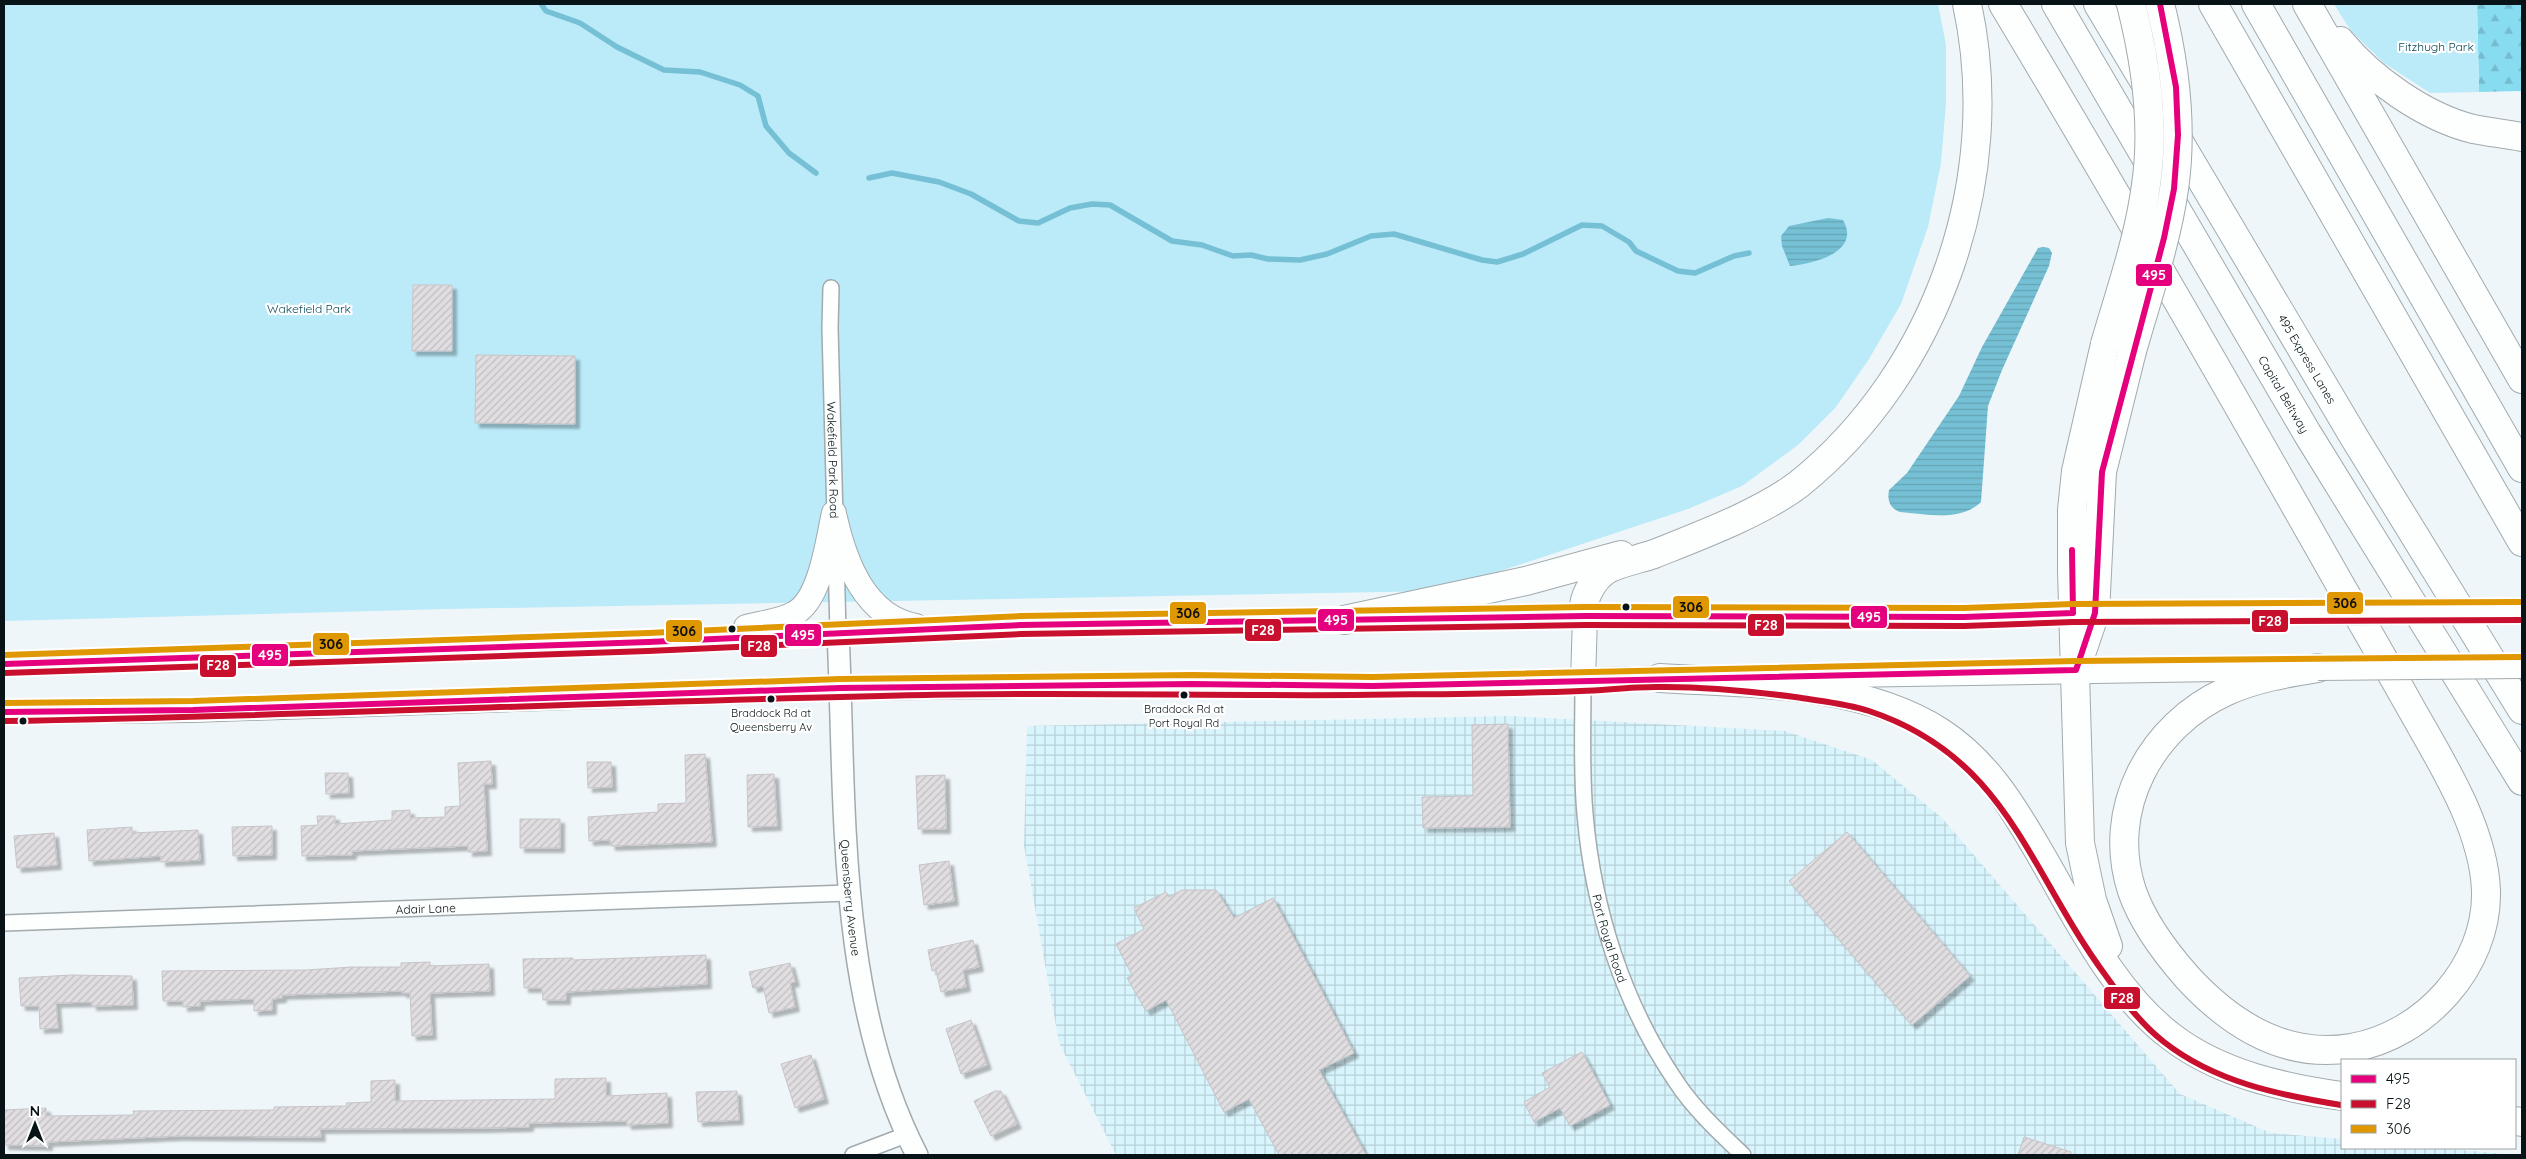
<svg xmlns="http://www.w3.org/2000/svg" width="2526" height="1159" font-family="Quicksand,sans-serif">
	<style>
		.industrial { fill: url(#industrial-grid) }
		.forest { fill: url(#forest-firs) }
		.park { fill: #bbeaf9 }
		.water { fill: url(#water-rules) }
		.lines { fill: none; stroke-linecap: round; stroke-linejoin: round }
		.stream { stroke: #75c0d4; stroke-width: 5.5 }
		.building { fill: url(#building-hatch); stroke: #c7c4c8; filter: url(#shadow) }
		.street-casing { stroke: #a1aaad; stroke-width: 18 }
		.secondary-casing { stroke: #a1aaad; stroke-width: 24 }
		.primary-casing { stroke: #a1aaad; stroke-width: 26 }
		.highway-casing { stroke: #a1aaad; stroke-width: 30 }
		.street { stroke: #fdfefe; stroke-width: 15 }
		.secondary { stroke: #fdfefe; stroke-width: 21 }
		.primary { stroke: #fdfefe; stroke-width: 24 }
		.highway { stroke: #fdfefe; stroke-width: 28 }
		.primary-bridge-casing { stroke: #a1aaad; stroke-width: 26; stroke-linecap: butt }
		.highway-bridge-casing { stroke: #a1aaad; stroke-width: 30; stroke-linecap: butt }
		.primary-bridge { stroke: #fdfefe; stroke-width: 24 }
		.highway-bridge { stroke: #fdfefe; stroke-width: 28 }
		.bus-1-casing { stroke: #fff; stroke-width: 10 }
		.bus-2-casing { stroke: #fff; stroke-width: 10 }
		.bus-3-casing { stroke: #fff; stroke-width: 10 }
		.bus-1 { stroke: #e5007d; stroke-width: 6 }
		.bus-2 { stroke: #c8102e; stroke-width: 6 }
		.bus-3 { stroke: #df9702; stroke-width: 6 }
		.bus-dot { fill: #071317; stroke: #fff; stroke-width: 2 }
		.labels { text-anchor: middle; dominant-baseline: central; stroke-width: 4.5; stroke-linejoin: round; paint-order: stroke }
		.bus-label { font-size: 11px; fill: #071317; stroke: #fff }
		.park-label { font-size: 12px; fill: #0b4957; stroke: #fff }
		.street-label { font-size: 12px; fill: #071317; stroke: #fff }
		.line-badge { stroke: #fff; stroke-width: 2 }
		.badge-label { font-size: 14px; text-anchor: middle; font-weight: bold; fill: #fff }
		.pale-badge-label { font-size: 14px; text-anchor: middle; font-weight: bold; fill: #111 }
	</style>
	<defs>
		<pattern id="industrial-grid" width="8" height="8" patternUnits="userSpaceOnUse" patternTransform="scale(1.25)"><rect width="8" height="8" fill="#d8f4fc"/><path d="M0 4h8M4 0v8" fill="none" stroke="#b8d0d7"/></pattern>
		<pattern id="forest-firs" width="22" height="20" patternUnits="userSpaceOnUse" patternTransform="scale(1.25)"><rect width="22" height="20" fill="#88dcf0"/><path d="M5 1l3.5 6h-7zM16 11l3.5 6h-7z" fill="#74bccd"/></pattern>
		<pattern id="water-rules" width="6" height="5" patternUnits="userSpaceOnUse" patternTransform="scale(1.25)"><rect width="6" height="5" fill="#75c0d4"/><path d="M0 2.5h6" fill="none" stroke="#64a4b5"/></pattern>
		<pattern id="building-hatch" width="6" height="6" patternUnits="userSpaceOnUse" patternTransform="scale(1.25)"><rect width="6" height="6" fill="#e1dee2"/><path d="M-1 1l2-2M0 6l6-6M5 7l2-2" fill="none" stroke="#c0bec1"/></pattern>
		<filter id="shadow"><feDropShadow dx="4.5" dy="4.5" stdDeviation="1" flood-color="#0004"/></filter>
	</defs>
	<rect width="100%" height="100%" fill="#eff6f9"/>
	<!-- industrial -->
	<path class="industrial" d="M 1510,716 L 1785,731 L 1872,760 L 1942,818 L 2180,1094 L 2271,1133 L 2342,1139 L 2342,1148 L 2436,1148 L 2518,1155 L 1116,1155 L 1059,1043 L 1024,846 L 1027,726 Z"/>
	<!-- forest -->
	<path class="forest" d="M 2477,4 L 2522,4 L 2522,91 L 2479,92 Z"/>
	<!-- park -->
	<path class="park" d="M 4,4 L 1938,4 L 1946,45 L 1946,103 L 1941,163 L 1928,227 L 1901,304 L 1869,359 L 1836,407 L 1798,445 L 1742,486 L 1688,509 L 1440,591 L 447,609 L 4,621 Z
		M 2334,4 L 2477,4 L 2479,92 L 2430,93 L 2384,63 L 2351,31 Z"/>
	<!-- water -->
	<path class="water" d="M 1828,218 L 1843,220 C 1862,253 1811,264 1790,266 L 1782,246 L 1781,236 L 1789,226 Z
		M 2043,247 L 2049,248 L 2052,253 L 2049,266 L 2002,370 L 1988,406 L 1981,502 C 1960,522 1927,514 1900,512 C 1890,508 1887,501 1889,490 L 1907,473 L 1959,396 L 1982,347 L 2038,248 Z"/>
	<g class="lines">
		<!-- stream -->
		<path class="stream" d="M 541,4 L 546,11 L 580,23 L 617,47 L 664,70 L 700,72 L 740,85 L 758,96 L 766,126 L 789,153 L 816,173
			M 869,178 L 892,173 L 939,182 L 971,194 L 1019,221 L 1038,223 L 1070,208 L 1092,204 L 1110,205 L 1172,241 L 1202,245 L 1233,256 L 1251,255 L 1268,259 L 1300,260 L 1327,254 L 1371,236 L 1394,234 L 1482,260 L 1497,262 L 1523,254 L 1582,225 L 1602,226 L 1629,242 L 1636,251 L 1678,271 L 1695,273 L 1734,256 L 1749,253"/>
	</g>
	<!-- building -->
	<path class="building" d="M 413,285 L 452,285 L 452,351 L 412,351 Z
		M 476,355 L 575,356 L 575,424 L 475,423 Z
		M 1508,724 L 1510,827 L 1423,828 L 1422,797 L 1473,796 L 1472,725 Z
		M 705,754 L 712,842 L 611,846 L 610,840 L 589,841 L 588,817 L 658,812 L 658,804 L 686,803 L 685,755 Z
		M 491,761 L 492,784 L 484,784 L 487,851 L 468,852 L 468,846 L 352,851 L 352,855 L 302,856 L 301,826 L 318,825 L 317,816 L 335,816 L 335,824 L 392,820 L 392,811 L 410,810 L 410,818 L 445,817 L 445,807 L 460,806 L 458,763 Z
		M 587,762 L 611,762 L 612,787 L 588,788 Z
		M 325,773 L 348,773 L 349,793 L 326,794 Z
		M 774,774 L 777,826 L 748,827 L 747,775 Z
		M 945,775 L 946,829 L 918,829 L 916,776 Z
		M 520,819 L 560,819 L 560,848 L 520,848 Z
		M 272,826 L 272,855 L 233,856 L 232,827 Z
		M 132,827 L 132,833 L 198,830 L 200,860 L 161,862 L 161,856 L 89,861 L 87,830 Z
		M 1847,832 L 1970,976 L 1912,1025 L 1789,881 Z
		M 54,833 L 57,865 L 17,868 L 14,836 Z
		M 949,861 L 954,901 L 924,905 L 919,865 Z
		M 1182,890 L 1216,890 L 1234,918 L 1273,898 L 1354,1053 L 1319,1070 L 1366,1155 L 1279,1155 L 1249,1099 L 1224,1112 L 1166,1000 L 1146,1011 L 1127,978 L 1132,975 L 1116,944 L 1144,929 L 1134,908 L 1166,892 L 1169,897 Z
		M 973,940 L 979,967 L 963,970 L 966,987 L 941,992 L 936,970 L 932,971 L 928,950 Z
		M 706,955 L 707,984 L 566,992 L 566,1000 L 543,1000 L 542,988 L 524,988 L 523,959 L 573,958 L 573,960 Z
		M 430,962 L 430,966 L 489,964 L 490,991 L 430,993 L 432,1035 L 412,1036 L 410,993 L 402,993 L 402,991 L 282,995 L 282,998 L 272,999 L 272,1010 L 254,1011 L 254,999 L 200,1001 L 200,1006 L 183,1007 L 183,1001 L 163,1001 L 162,971 L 306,970 L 352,967 L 401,967 L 401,963 Z
		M 790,963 L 795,982 L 790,983 L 795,1007 L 769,1013 L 763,986 L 753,988 L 749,972 Z
		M 71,975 L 132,976 L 133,1005 L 92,1006 L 92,1002 L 56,1003 L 58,1028 L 40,1029 L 39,1006 L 21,1006 L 19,978 Z
		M 971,1020 L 987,1065 L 961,1074 L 946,1029 Z
		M 1582,1052 L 1610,1105 L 1570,1126 L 1560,1108 L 1534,1122 L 1524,1102 L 1550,1087 L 1542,1073 Z
		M 811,1055 L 824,1099 L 795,1108 L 781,1064 Z
		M 606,1078 L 606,1096 L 667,1093 L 668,1123 L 627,1125 L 627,1121 L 529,1123 L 529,1127 L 486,1128 L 320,1129 L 321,1137 L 179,1136 L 48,1142 L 48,1146 L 4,1145 L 4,1110 L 46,1108 L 46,1116 L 134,1115 L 133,1111 L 274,1110 L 274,1107 L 347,1106 L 346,1103 L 371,1102 L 371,1081 L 395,1080 L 395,1101 L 555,1099 L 555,1079 Z
		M 737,1091 L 739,1120 L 698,1122 L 696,1092 Z
		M 995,1091 L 1001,1091 L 1017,1124 L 991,1136 L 974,1101 Z
		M 2024,1137 L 2071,1152 L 2070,1155 L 2018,1155 Z"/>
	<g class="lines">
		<defs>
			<g id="street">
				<path id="s1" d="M 831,288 L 830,328 L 838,632"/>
				<path id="s2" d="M 1583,682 C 1583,726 1581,771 1585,814 C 1593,909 1623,1004 1677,1083 C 1695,1110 1720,1133 1743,1155"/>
				<path id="s3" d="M 4,923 L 848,893"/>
				<path d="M 853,1155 L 906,1135"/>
			</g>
			<g id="secondary">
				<path id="s4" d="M 838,632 C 846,803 836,999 917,1155"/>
			</g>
			<path id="primary" d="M 835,518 C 845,562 865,617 916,626
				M 746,627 C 761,623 782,621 795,613 C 821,599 828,539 834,513
				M 4,664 L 648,642 L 1021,625 L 1585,616 L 1964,617 L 2073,613 L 2272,613
				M 1780,676 L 2281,668
				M 1583,682 L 1585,616
				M 4,712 L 193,710 L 840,688 L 1192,684 L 1373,686 L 1679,678"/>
			<g id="highway">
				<path d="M 2003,4 C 2119,197 2231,392 2342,588 C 2366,628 2389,669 2412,710 C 2442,763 2484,829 2486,891 C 2488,966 2424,1036 2351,1048 C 2285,1059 2231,1025 2187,977 C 2165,952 2143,923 2132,891 C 2105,809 2151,725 2227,691 C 2256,678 2287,673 2318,668"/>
				<path id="s5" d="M 2056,4 L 2307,433 L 2522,781"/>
				<path d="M 2098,4 L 2147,86"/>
				<path d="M 2213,4 L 2522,542"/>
				<path d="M 2256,4 L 2522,468"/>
				<path d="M 2307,4 L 2522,379"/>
				<path d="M 2340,41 C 2371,79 2425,117 2473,129 C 2489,132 2506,134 2522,137"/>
				<path id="s6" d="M 2172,130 L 2354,437 L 2522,710"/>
				<path d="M 2105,344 L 2076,471 L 2072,510 L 2072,571 L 2080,843 L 2092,900 L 2108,946"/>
				<path d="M 1585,616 C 1580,600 1594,577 1608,569 C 1622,562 1640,559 1654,554 C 1699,536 1761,513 1799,484 C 1938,372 2005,178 1967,4"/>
				<path d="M 1344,620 L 1526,581 L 1621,555"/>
				<path d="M 2081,654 L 2095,613 L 2102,472 L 2132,351"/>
				<path d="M 1660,678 C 1752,684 1860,681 1940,732 C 1985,761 2012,805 2038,850 C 2075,913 2113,994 2173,1038 C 2221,1074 2284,1088 2342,1096"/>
				<path d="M 2515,1121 L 2522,1122"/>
			</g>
		</defs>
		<!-- street casing -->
		<use href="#street" class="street-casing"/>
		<!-- secondary casing -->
		<use href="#secondary" class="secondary-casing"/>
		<!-- primary casing -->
		<use href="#primary" class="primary-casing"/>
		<!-- highway casing -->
		<use href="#highway" class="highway-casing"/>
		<!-- street -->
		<use href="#street" class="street"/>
		<!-- secondary -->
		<use href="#secondary" class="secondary"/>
		<!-- primary -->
		<use href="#primary" class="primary"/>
		<!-- highway -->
		<use href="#highway" class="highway"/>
		<defs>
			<path id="primary-bridge" d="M 2272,613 L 2522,611
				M 2318,668 L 2522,666"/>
			<path id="highway-bridge" d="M 2105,344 C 2120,292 2139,239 2146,185 C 2155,124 2146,63 2131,4
				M 2132,351 C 2147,298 2166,244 2174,189 C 2183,127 2175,64 2160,4"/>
		</defs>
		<!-- primary-bridge casing -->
		<use href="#primary-bridge" class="primary-bridge-casing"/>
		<!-- highway-bridge casing -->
		<use href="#highway-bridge" class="highway-bridge-casing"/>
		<!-- primary-bridge -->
		<use href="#primary-bridge" class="primary-bridge"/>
		<!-- highway-bridge -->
		<use href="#highway-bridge" class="highway-bridge"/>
		<defs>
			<path id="bus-1" d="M 4,664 L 648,642 L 1021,625 L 1585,616 L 1964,617 L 2073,613 L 2072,550
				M 4,712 L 193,710 L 840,688 L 1192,684 L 1373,686 L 2076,670 L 2095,613 L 2102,472 L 2164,238 L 2174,189 L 2178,135 L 2176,87 L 2160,4"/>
			<path id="bus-2" d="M 4,673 L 648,651 L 1021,634 L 1585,625 L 1964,626 L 2073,622 L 2522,620
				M 4,721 C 311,716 618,701 925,695 C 1068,692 1211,696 1354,695 C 1429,694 1505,694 1581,691 C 1606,690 1631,687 1656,687 C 1703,686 1749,691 1795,697 C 1819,701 1845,703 1869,711 C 2008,757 2028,871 2106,976 C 2123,1000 2141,1024 2164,1042 C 2215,1082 2279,1095 2341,1105"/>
			<path id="bus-3" d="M 4,655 L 648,633 L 1021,616 L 1585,607 L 1964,608 L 2073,604 L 2522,602
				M 4,703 L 193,701 L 840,679 L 1192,675 L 1373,677 L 2076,661 L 2522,657"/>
		</defs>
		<!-- bus-1 casing -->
		<use href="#bus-1" class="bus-1-casing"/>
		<!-- bus-2 casing -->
		<use href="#bus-2" class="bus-2-casing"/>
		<!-- bus-3 casing -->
		<use href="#bus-3" class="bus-3-casing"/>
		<!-- bus-1 -->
		<use href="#bus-1" class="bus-1"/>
		<!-- bus-2 -->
		<use href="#bus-2" class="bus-2"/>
		<!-- bus-3 -->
		<use href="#bus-3" class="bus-3"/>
	</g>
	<!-- markers -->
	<g class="bus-dot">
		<circle cx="1626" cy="607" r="4.5"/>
		<circle cx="732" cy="629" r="4.5"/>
		<circle cx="1184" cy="695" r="4.5"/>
		<circle cx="771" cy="699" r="4.5"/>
		<circle cx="23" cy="721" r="4.5"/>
	</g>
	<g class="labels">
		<!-- bus labels -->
		<g class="bus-label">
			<text x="1184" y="709">Braddock Rd at<tspan x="1184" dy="14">Port Royal Rd</tspan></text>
			<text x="771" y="713">Braddock Rd at<tspan x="771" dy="14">Queensberry Av</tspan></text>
		</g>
		<!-- park labels -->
		<g class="park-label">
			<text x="2436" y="46">Fitzhugh Park</text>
			<text x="309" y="308">Wakefield Park</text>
		</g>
		<!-- street labels -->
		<g class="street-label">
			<text stroke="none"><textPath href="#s6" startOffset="266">495 Express Lanes</textPath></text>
			<text stroke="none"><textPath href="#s5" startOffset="452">Capital Beltway</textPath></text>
			<text stroke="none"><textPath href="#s1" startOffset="172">Wakefield Park Road</textPath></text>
			<text stroke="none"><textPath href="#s4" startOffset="266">Queensberry Avenue</textPath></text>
			<text stroke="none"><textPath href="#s3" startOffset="422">Adair Lane</textPath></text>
			<text stroke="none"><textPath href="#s2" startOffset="259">Port Royal Road</textPath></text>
		</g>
	</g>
	<g class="line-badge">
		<rect x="2135" y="263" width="38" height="24" rx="5" fill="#e5007d"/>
		<rect x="2326" y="591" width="38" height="24" rx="5" fill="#df9702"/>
		<rect x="1672" y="595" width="38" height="24" rx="5" fill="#df9702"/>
		<rect x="1169" y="601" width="38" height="24" rx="5" fill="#df9702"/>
		<rect x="1850" y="605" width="38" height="24" rx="5" fill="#e5007d"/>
		<rect x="1317" y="608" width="38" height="24" rx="5" fill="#e5007d"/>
		<rect x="2251" y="609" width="38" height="24" rx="5" fill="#c8102e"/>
		<rect x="1747" y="613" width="38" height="24" rx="5" fill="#c8102e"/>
		<rect x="1244" y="618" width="38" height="24" rx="5" fill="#c8102e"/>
		<rect x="665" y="619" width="38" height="24" rx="5" fill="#df9702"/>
		<rect x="784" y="623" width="38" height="24" rx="5" fill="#e5007d"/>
		<rect x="312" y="632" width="38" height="24" rx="5" fill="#df9702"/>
		<rect x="740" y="634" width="38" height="24" rx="5" fill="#c8102e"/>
		<rect x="251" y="643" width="38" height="24" rx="5" fill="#e5007d"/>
		<rect x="199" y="654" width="38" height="24" rx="5" fill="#c8102e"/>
		<rect x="2103" y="986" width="38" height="24" rx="5" fill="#c8102e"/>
	</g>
	<g class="badge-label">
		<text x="2154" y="280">495</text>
		<text x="1869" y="622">495</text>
		<text x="1336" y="625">495</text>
		<text x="2270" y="626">F28</text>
		<text x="1766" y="630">F28</text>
		<text x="1263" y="635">F28</text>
		<text x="803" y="640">495</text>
		<text x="759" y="651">F28</text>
		<text x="270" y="660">495</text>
		<text x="218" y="670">F28</text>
		<text x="2122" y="1003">F28</text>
	</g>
	<g class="pale-badge-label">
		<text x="2345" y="608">306</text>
		<text x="1691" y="612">306</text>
		<text x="1188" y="618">306</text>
		<text x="684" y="636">306</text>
		<text x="331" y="649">306</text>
	</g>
	<!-- border -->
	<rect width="2526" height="1159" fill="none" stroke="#071317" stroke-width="10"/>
	<!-- legend -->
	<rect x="2341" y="1059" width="175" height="90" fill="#ffffff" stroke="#9ca1a2"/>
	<rect x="2351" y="1075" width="25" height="8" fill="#e5007d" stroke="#9ca1a2"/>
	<text x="2386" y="1084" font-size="15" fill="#071317">495</text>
	<rect x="2351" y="1100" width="25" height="8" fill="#c8102e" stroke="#9ca1a2"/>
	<text x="2386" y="1109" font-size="15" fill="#071317">F28</text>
	<rect x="2351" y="1125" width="25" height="8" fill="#df9702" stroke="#9ca1a2"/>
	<text x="2386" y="1134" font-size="15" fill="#071317">306</text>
	<!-- north arrow -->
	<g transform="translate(35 1124)" stroke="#ffffff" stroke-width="4" paint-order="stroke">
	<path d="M0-4L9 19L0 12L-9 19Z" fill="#071317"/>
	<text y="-8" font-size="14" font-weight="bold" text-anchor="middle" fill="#071317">N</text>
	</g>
</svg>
